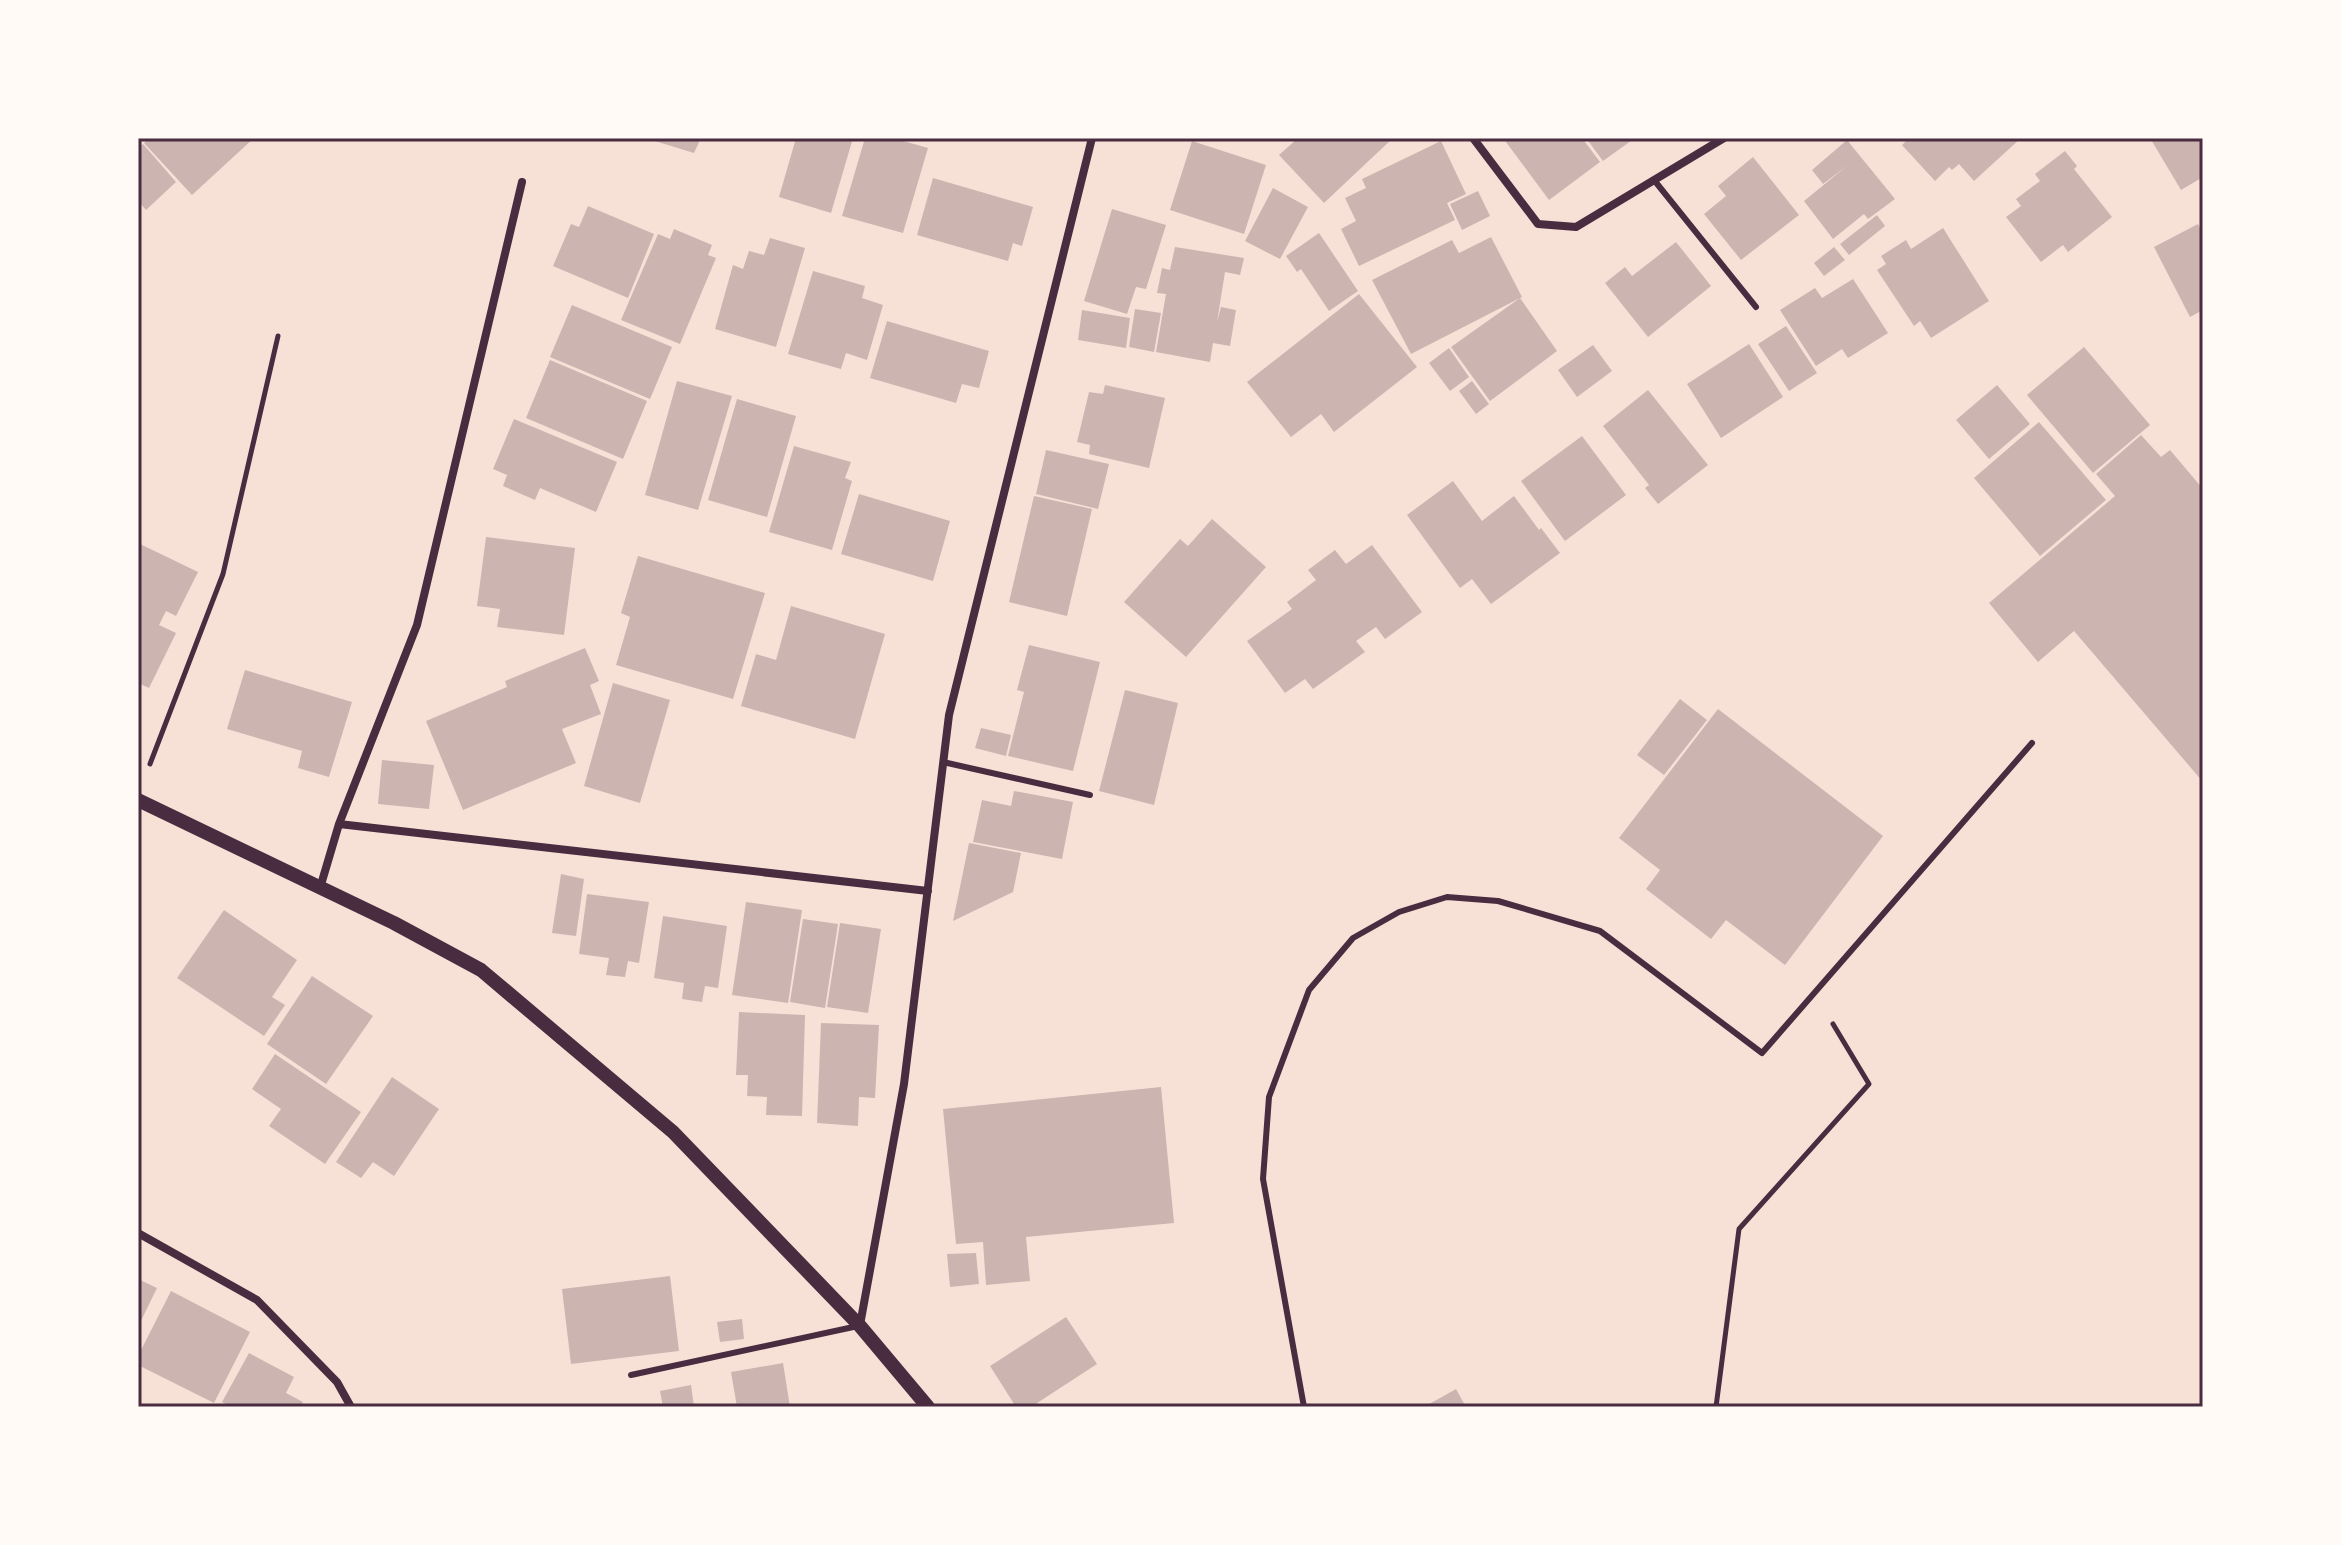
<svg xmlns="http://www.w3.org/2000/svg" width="2341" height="1545" font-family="'Source Serif 4',serif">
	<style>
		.building { fill: #ccb4b1 }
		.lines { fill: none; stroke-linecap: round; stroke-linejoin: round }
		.path { stroke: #4a2c40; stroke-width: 5 }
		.service { stroke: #4a2c40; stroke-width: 6 }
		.minor { stroke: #4a2c40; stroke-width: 8 }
		.tertiary { stroke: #4a2c40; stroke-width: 14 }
		.neatline { fill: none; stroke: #4a2c40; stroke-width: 3 }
	</style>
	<rect width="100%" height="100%" fill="#f7e1d7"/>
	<!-- building -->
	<path class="building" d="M 150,138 L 254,138 L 192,195 L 144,143 Z
		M 645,138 L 701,138 L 694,153 Z
		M 796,138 L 853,138 L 831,213 L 779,197 Z
		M 865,138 L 893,138 L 928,148 L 903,233 L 842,216 Z
		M 1298,138 L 1393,138 L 1324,203 L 1279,155 Z
		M 1503,138 L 1582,138 L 1600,162 L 1549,200 Z
		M 1586,138 L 1635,138 L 1603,161 Z
		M 1909,138 L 2021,138 L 1974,181 L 1959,164 L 1952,170 L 1949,167 L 1935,181 L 1902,145 Z
		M 2150,138 L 2203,138 L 2203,177 L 2181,190 Z
		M 1847,140 L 1895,199 L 1868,219 L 1864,214 L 1833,239 L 1804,201 L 1848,165 L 1823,184 L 1812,170 Z
		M 1192,141 L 1266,165 L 1244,234 L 1170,210 Z
		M 1441,141 L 1466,194 L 1447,203 L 1455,220 L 1359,266 L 1341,229 L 1356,221 L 1345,198 L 1366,188 L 1362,179 Z
		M 143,144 L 176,182 L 146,210 L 138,201 L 138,148 Z
		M 2065,151 L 2077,166 L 2074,169 L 2112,217 L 2068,252 L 2063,245 L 2041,262 L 2006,217 L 2021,206 L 2016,199 L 2040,181 L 2035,174 Z
		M 1753,157 L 1799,215 L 1741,260 L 1704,214 L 1726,196 L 1718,186 Z
		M 933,178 L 1033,207 L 1022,246 L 1013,243 L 1008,261 L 917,235 Z
		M 1273,188 L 1308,207 L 1280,259 L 1245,241 Z
		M 1478,191 L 1490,216 L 1462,230 L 1450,204 Z
		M 588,206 L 654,234 L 628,298 L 553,266 L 571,224 L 579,227 Z
		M 1112,209 L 1166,225 L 1146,289 L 1136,287 L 1127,314 L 1084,301 Z
		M 1877,215 L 1885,226 L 1849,255 L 1840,244 Z
		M 2198,224 L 2203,234 L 2203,310 L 2190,317 L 2154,247 Z
		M 1943,228 L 1989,301 L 1931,338 L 1920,321 L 1914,326 L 1877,270 L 1886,264 L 1881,256 L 1906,240 L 1911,249 Z
		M 674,229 L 712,245 L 708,255 L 716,258 L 680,344 L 621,320 L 658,234 L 670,239 Z
		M 1319,233 L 1358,291 L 1329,311 L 1301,269 L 1297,272 L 1286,256 Z
		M 1491,237 L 1522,297 L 1411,354 L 1372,280 L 1452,240 L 1459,253 Z
		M 770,238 L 805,248 L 776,347 L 715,329 L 733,265 L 743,269 L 749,251 L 764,255 Z
		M 1676,242 L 1711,286 L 1648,337 L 1605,283 L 1625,267 L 1632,276 Z
		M 1175,247 L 1244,258 L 1240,275 L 1225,272 L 1217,322 L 1221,307 L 1236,310 L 1230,346 L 1213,343 L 1210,362 L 1156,352 L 1166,294 L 1157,293 L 1162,268 L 1170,270 Z
		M 1834,247 L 1845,260 L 1824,276 L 1814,263 Z
		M 813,271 L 865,286 L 862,298 L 883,305 L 867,360 L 846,353 L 841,369 L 788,354 Z
		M 1853,279 L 1888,333 L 1848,358 L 1842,349 L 1816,366 L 1780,310 L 1815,288 L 1822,298 Z
		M 1359,294 L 1417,367 L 1334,432 L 1321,414 L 1291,437 L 1247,382 Z
		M 1520,298 L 1557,351 L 1490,401 L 1451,347 Z
		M 572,305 L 672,347 L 650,399 L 550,357 Z
		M 1135,309 L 1161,313 L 1154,352 L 1129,347 Z
		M 1082,310 L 1130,318 L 1126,348 L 1078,340 Z
		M 887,321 L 989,351 L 979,388 L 962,384 L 956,403 L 870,378 Z
		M 1786,326 L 1817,373 L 1789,391 L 1758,344 Z
		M 1749,344 L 1783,397 L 1721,438 L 1687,384 Z
		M 1593,345 L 1612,371 L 1577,397 L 1558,370 Z
		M 2084,347 L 2150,425 L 2093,473 L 2027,395 Z
		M 1449,348 L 1469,377 L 1450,391 L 1429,363 Z
		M 550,360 L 647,401 L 623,459 L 526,418 Z
		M 677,381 L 732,396 L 698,510 L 645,495 Z
		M 1472,381 L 1489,404 L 1476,414 L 1459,391 Z
		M 1105,385 L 1165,398 L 1149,468 L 1089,454 L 1090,445 L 1077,442 L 1089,392 L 1103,394 Z
		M 1997,385 L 2030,424 L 1989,459 L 1956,420 Z
		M 1648,390 L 1708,465 L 1658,504 L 1645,488 L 1649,485 L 1603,426 Z
		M 737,399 L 796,416 L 767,517 L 708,500 Z
		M 514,419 L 617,462 L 596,512 L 540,488 L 535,500 L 503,486 L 507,475 L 493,469 Z
		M 2039,422 L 2106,500 L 2040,556 L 1974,478 Z
		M 2141,435 L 2161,457 L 2170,450 L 2203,489 L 2203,782 L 2074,631 L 2038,662 L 1989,603 L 2115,496 L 2096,474 Z
		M 1582,436 L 1626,495 L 1565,541 L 1521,481 Z
		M 794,446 L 851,462 L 845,478 L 852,481 L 832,550 L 769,532 Z
		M 1046,450 L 1109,464 L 1098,509 L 1036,494 Z
		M 1453,481 L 1482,521 L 1514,496 L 1539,530 L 1541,528 L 1560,553 L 1491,604 L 1472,579 L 1460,588 L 1407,515 Z
		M 859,494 L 950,521 L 933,581 L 841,554 Z
		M 1034,496 L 1092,509 L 1067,616 L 1009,602 Z
		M 1212,519 L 1266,567 L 1186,657 L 1124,602 L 1180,539 L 1188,546 Z
		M 486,537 L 575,548 L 564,635 L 497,627 L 500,609 L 477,606 Z
		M 138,543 L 198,572 L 176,616 L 166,611 L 159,625 L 176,633 L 149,688 L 138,683 Z
		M 1372,545 L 1422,612 L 1385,639 L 1376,627 L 1356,641 L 1365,652 L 1313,689 L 1305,679 L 1285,693 L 1247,641 L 1292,609 L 1287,602 L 1316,580 L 1308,570 L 1335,550 L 1346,564 Z
		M 638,556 L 765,593 L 733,699 L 616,665 L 630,617 L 621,613 Z
		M 791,606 L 885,634 L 855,739 L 741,706 L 756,654 L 776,660 Z
		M 1029,645 L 1100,662 L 1073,771 L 1008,756 L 1024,692 L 1017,690 Z
		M 585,648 L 599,681 L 590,685 L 601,714 L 562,729 L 576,763 L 463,810 L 426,721 L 507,687 L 505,681 Z
		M 245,670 L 352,702 L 329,777 L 298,768 L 302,751 L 227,729 Z
		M 613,683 L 670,700 L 640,803 L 584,786 Z
		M 1125,690 L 1178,703 L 1154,805 L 1099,791 Z
		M 1680,699 L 1707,720 L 1664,775 L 1637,755 Z
		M 1718,709 L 1883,836 L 1785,965 L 1726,920 L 1711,939 L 1646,889 L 1660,870 L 1619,838 Z
		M 981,728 L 1011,735 L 1006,756 L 975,748 Z
		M 382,760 L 434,765 L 429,809 L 378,804 Z
		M 1014,791 L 1073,802 L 1062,859 L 973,842 L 982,800 L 1011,806 Z
		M 969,843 L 1021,853 L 1013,892 L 953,921 Z
		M 561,874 L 584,879 L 576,936 L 552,933 Z
		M 587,894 L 649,902 L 639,963 L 628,961 L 625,977 L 606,975 L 609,958 L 579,954 Z
		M 746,902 L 802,910 L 788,1003 L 732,995 Z
		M 224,910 L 297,960 L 272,997 L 285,1005 L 264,1036 L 177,978 Z
		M 663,916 L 727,926 L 718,988 L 705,986 L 702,1002 L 682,999 L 684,983 L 654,978 Z
		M 803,919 L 838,924 L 825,1008 L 790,1002 Z
		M 840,923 L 881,929 L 868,1013 L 827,1007 Z
		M 312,976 L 373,1016 L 326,1084 L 267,1044 Z
		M 739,1012 L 805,1015 L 802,1116 L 766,1115 L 767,1097 L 747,1096 L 748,1075 L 736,1075 Z
		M 821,1023 L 879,1025 L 875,1098 L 859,1097 L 858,1126 L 817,1123 Z
		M 275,1054 L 361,1112 L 325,1164 L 269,1126 L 281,1109 L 252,1089 Z
		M 392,1077 L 439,1109 L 394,1176 L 373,1162 L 361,1178 L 336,1162 Z
		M 1161,1087 L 1174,1223 L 1026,1237 L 1030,1281 L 986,1285 L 983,1242 L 956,1244 L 943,1109 Z
		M 976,1253 L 979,1284 L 950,1287 L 947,1254 Z
		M 670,1276 L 679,1351 L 571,1364 L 562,1289 Z
		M 138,1279 L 157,1288 L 138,1327 Z
		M 171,1291 L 250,1332 L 214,1403 L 138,1365 L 138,1356 Z
		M 1066,1317 L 1097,1364 L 1031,1407 L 1016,1407 L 990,1366 Z
		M 742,1319 L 744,1339 L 720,1342 L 717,1322 Z
		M 249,1353 L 294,1377 L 286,1393 L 303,1402 L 301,1407 L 231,1407 L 222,1402 Z
		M 783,1363 L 790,1407 L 737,1407 L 731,1372 Z
		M 691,1385 L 694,1407 L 663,1407 L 660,1391 Z
		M 1456,1389 L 1466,1407 L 1424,1407 Z"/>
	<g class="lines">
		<!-- path -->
		<path class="path" d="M 150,764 L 223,574 L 278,336
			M 1716,1407 L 1739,1229 L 1869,1084 L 1833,1024"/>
		<!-- service -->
		<path class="service" d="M 1654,180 L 1756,307
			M 943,762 L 1090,795
			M 631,1375 L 858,1326
			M 1304,1407 L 1263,1179 L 1269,1097 L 1309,990 L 1353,938 L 1399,912 L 1447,897 L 1498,901 L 1600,931 L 1762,1053 L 2032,743"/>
		<!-- minor -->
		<path class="minor" d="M 1473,138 L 1538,224 L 1576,227 L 1724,138
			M 339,824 L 928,891
			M 320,888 L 339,824 L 417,625 L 522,182
			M 138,1233 L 257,1300 L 337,1382 L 351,1407
			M 860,1325 L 904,1084 L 949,715 L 1092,138"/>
		<!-- tertiary -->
		<path class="tertiary" d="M 138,800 L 394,923 L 481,970 L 673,1132 L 860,1326 L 928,1407"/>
	</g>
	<!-- border -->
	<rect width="2341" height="1545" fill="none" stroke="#fffaf5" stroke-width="280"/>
	<rect x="140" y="140" width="2061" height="1265" class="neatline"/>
</svg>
